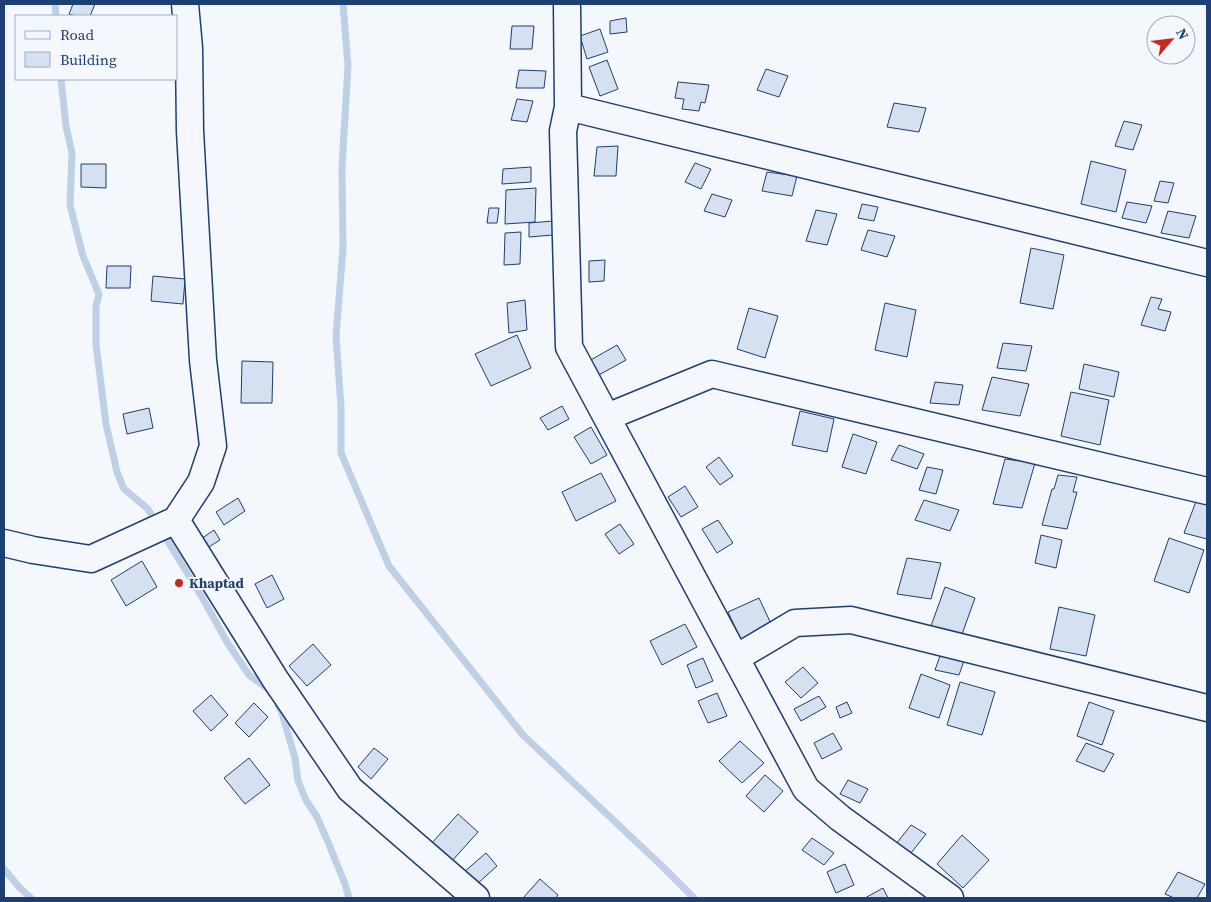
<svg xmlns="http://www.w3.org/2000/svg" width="1211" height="902" font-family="'Source Serif 4',serif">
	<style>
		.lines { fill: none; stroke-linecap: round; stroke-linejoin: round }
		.stream { stroke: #bed0e5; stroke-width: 7 }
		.building { fill: #d5e0f0; stroke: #1d3f73 }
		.minor-casing { stroke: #1d3f73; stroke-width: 29 }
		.minor { stroke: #f4f7fb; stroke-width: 26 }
		.poi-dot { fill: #c62828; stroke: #f4f7fb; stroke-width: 2 }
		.labels { text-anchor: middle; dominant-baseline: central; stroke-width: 4; stroke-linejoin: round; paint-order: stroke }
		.poi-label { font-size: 14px; font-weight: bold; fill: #1d3f73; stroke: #f4f7fb; text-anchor: start }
	</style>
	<rect width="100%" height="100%" fill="#f4f7fb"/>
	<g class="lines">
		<!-- stream -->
		<path class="stream" d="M 55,4 L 56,16
			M 343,4 L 348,66 L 342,167 L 343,248 L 336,336 L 341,407 L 341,453 L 389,566 L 523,735 L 662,866 L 694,898
			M 61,79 L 66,126 L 72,153 L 70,205 L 83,256 L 99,294 L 96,306 L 96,344 L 106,424 L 117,472 L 124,489 L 148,509 L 156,523
			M 162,532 L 202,597 L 227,642 L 249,675 L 271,691
			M 278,705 L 282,713 L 295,758 L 298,781 L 306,800 L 317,817 L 328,842 L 345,884 L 349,898
			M 4,869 L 19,887 L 31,898"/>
	</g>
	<!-- building -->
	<path class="building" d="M 73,4 L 95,4 L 90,16 L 76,16 L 69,14 Z
		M 626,18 L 627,32 L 610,34 L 610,21 Z
		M 512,26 L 534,26 L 532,49 L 510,49 Z
		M 600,29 L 608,52 L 587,59 L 580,36 Z
		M 607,60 L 618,89 L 600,96 L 589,67 Z
		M 766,69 L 788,76 L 779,97 L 757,90 Z
		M 519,70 L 546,71 L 544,88 L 516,88 Z
		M 678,82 L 709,85 L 705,103 L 701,102 L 699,111 L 682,109 L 684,99 L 675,98 Z
		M 517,99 L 533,101 L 527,122 L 511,120 Z
		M 894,103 L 926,108 L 919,132 L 887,127 Z
		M 1124,121 L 1142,125 L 1133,150 L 1115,146 Z
		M 618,146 L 616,176 L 594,176 L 597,147 Z
		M 1091,161 L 1126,170 L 1116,212 L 1081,204 Z
		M 695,163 L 711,169 L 701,189 L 685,182 Z
		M 81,164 L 106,164 L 106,188 L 81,187 Z
		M 531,167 L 531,182 L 502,184 L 503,169 Z
		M 767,172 L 797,176 L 792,196 L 762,191 Z
		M 1160,181 L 1174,183 L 1168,203 L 1154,201 Z
		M 536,188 L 535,222 L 505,224 L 506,190 Z
		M 712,194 L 732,200 L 725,217 L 704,211 Z
		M 1127,202 L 1152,206 L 1146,223 L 1122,218 Z
		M 862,204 L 878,207 L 874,221 L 858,218 Z
		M 489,208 L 499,208 L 497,223 L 487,223 Z
		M 816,210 L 837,214 L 827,245 L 806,241 Z
		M 1168,211 L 1196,216 L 1189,238 L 1161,233 Z
		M 553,221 L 553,235 L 529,237 L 529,223 Z
		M 868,230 L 895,236 L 887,257 L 861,250 Z
		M 521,232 L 520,264 L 504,265 L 505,233 Z
		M 1031,248 L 1064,255 L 1053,309 L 1020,303 Z
		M 605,260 L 604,281 L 589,282 L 589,261 Z
		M 107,266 L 131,266 L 130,288 L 106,288 Z
		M 153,276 L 185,279 L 183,304 L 151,301 Z
		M 1151,297 L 1162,299 L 1158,309 L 1171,312 L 1165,331 L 1141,325 Z
		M 525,300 L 527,330 L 509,333 L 507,303 Z
		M 885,303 L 916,310 L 907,357 L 875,350 Z
		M 749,308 L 778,316 L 765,358 L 737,349 Z
		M 517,335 L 531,368 L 491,386 L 475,354 Z
		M 1003,343 L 1032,346 L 1026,371 L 997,368 Z
		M 617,345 L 626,360 L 597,376 L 589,361 Z
		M 242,361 L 273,362 L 272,403 L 241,403 Z
		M 1084,364 L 1119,372 L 1114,397 L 1079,389 Z
		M 992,377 L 1029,384 L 1020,416 L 982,410 Z
		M 935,382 L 963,385 L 959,405 L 930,403 Z
		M 1071,392 L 1109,400 L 1100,445 L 1061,436 Z
		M 562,406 L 569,419 L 548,430 L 540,418 Z
		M 149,408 L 153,428 L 127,434 L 123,414 Z
		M 800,411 L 834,419 L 827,452 L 792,445 Z
		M 591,427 L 607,455 L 591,464 L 574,437 Z
		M 853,434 L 877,442 L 866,474 L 842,467 Z
		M 899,445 L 924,454 L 917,469 L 891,460 Z
		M 719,457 L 733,476 L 720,485 L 706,467 Z
		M 1005,459 L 1035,463 L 1022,508 L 993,504 Z
		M 927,467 L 943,470 L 936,494 L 919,490 Z
		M 601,473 L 616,501 L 576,521 L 562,492 Z
		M 1058,475 L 1077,477 L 1073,492 L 1077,492 L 1067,529 L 1042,525 L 1052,489 L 1054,489 Z
		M 685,486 L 698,507 L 681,517 L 668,497 Z
		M 1200,491 L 1207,493 L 1207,539 L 1184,533 Z
		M 238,498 L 245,511 L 224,525 L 216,512 Z
		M 924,500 L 959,510 L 950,531 L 915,520 Z
		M 718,520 L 733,543 L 717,553 L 702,529 Z
		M 620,524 L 634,544 L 619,554 L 605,534 Z
		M 214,530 L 220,540 L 204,550 L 198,541 Z
		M 1041,535 L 1062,540 L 1056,568 L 1035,563 Z
		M 1169,538 L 1204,550 L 1189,593 L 1154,581 Z
		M 907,558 L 941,563 L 931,599 L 897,594 Z
		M 142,561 L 157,587 L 126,606 L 111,580 Z
		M 272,575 L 284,599 L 267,608 L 255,584 Z
		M 945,587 L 975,598 L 961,637 L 931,626 Z
		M 759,598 L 772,626 L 741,640 L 728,612 Z
		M 1059,607 L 1095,615 L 1086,656 L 1050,649 Z
		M 685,624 L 697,647 L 662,665 L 650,641 Z
		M 313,644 L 331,665 L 307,686 L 289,666 Z
		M 941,653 L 965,658 L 959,675 L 935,670 Z
		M 703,658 L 713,681 L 696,688 L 687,665 Z
		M 803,667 L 818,683 L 801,698 L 785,682 Z
		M 921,674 L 950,685 L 939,718 L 909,708 Z
		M 960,682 L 995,692 L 982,735 L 947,725 Z
		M 717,693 L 727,716 L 708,723 L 698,701 Z
		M 211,695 L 228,715 L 211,731 L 193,711 Z
		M 819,696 L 826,707 L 801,721 L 794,709 Z
		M 847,702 L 852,713 L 840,718 L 836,707 Z
		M 1089,702 L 1114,711 L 1102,745 L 1077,736 Z
		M 254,703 L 268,717 L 249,737 L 235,723 Z
		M 833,733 L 842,749 L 822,759 L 814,743 Z
		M 740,741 L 764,763 L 742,783 L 719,761 Z
		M 1086,743 L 1114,754 L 1104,772 L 1076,761 Z
		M 374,748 L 388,759 L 371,779 L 358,767 Z
		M 249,758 L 270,785 L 245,804 L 224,778 Z
		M 765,775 L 783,791 L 764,812 L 746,796 Z
		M 848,780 L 868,789 L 860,803 L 840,794 Z
		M 458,814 L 478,832 L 451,862 L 431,844 Z
		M 911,825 L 926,834 L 911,853 L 896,844 Z
		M 962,835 L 989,860 L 963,888 L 937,864 Z
		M 812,838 L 834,853 L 824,865 L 802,850 Z
		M 486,853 L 497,866 L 476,885 L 464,872 Z
		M 845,864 L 854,885 L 836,893 L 827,872 Z
		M 1178,872 L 1205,884 L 1197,898 L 1174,898 L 1165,894 Z
		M 540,879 L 558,895 L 556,898 L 523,898 Z
		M 883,888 L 888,898 L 865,898 Z"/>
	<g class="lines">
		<defs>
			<path id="minor" d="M 567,4 L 568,107 L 563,131 L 569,347 L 806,789 L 840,818 L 950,898
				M 568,107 L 1207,263
				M 607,417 L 712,374 L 1207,491
				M 176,520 L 201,482 L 213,446 L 203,360 L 194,202 L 190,131 L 189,48 L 185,4
				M 4,543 L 33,550 L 91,559 L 176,520 L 275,679 L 350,789 L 476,898
				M 736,658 L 795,623 L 851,620 L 1207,708"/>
		</defs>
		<!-- minor casing -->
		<use href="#minor" class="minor-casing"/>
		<!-- minor -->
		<use href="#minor" class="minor"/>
	</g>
	<!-- markers -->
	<circle class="poi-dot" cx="179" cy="583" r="5"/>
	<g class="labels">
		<!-- poi labels -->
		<g class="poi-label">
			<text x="189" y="583">Khaptad</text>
		</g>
	</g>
	<!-- border -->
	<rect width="1211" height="902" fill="none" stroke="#1d3f73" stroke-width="10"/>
	<!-- legend -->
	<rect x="15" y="15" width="162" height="65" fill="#f4f7fb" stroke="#9eadc5"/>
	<rect x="25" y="31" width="25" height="8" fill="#f4f7fb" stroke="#9eadc5"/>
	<text x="60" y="40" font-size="15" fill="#1d3f73">Road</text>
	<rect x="25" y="52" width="25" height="15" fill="#d5e0f0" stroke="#9eadc5"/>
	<text x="60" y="65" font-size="15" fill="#1d3f73">Building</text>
	<!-- north arrow -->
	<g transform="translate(1171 40) rotate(62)"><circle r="24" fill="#f4f7fb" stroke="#9eadc5"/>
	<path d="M0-4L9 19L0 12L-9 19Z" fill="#c62828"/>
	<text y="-8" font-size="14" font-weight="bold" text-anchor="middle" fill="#1d3f73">N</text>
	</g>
</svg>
